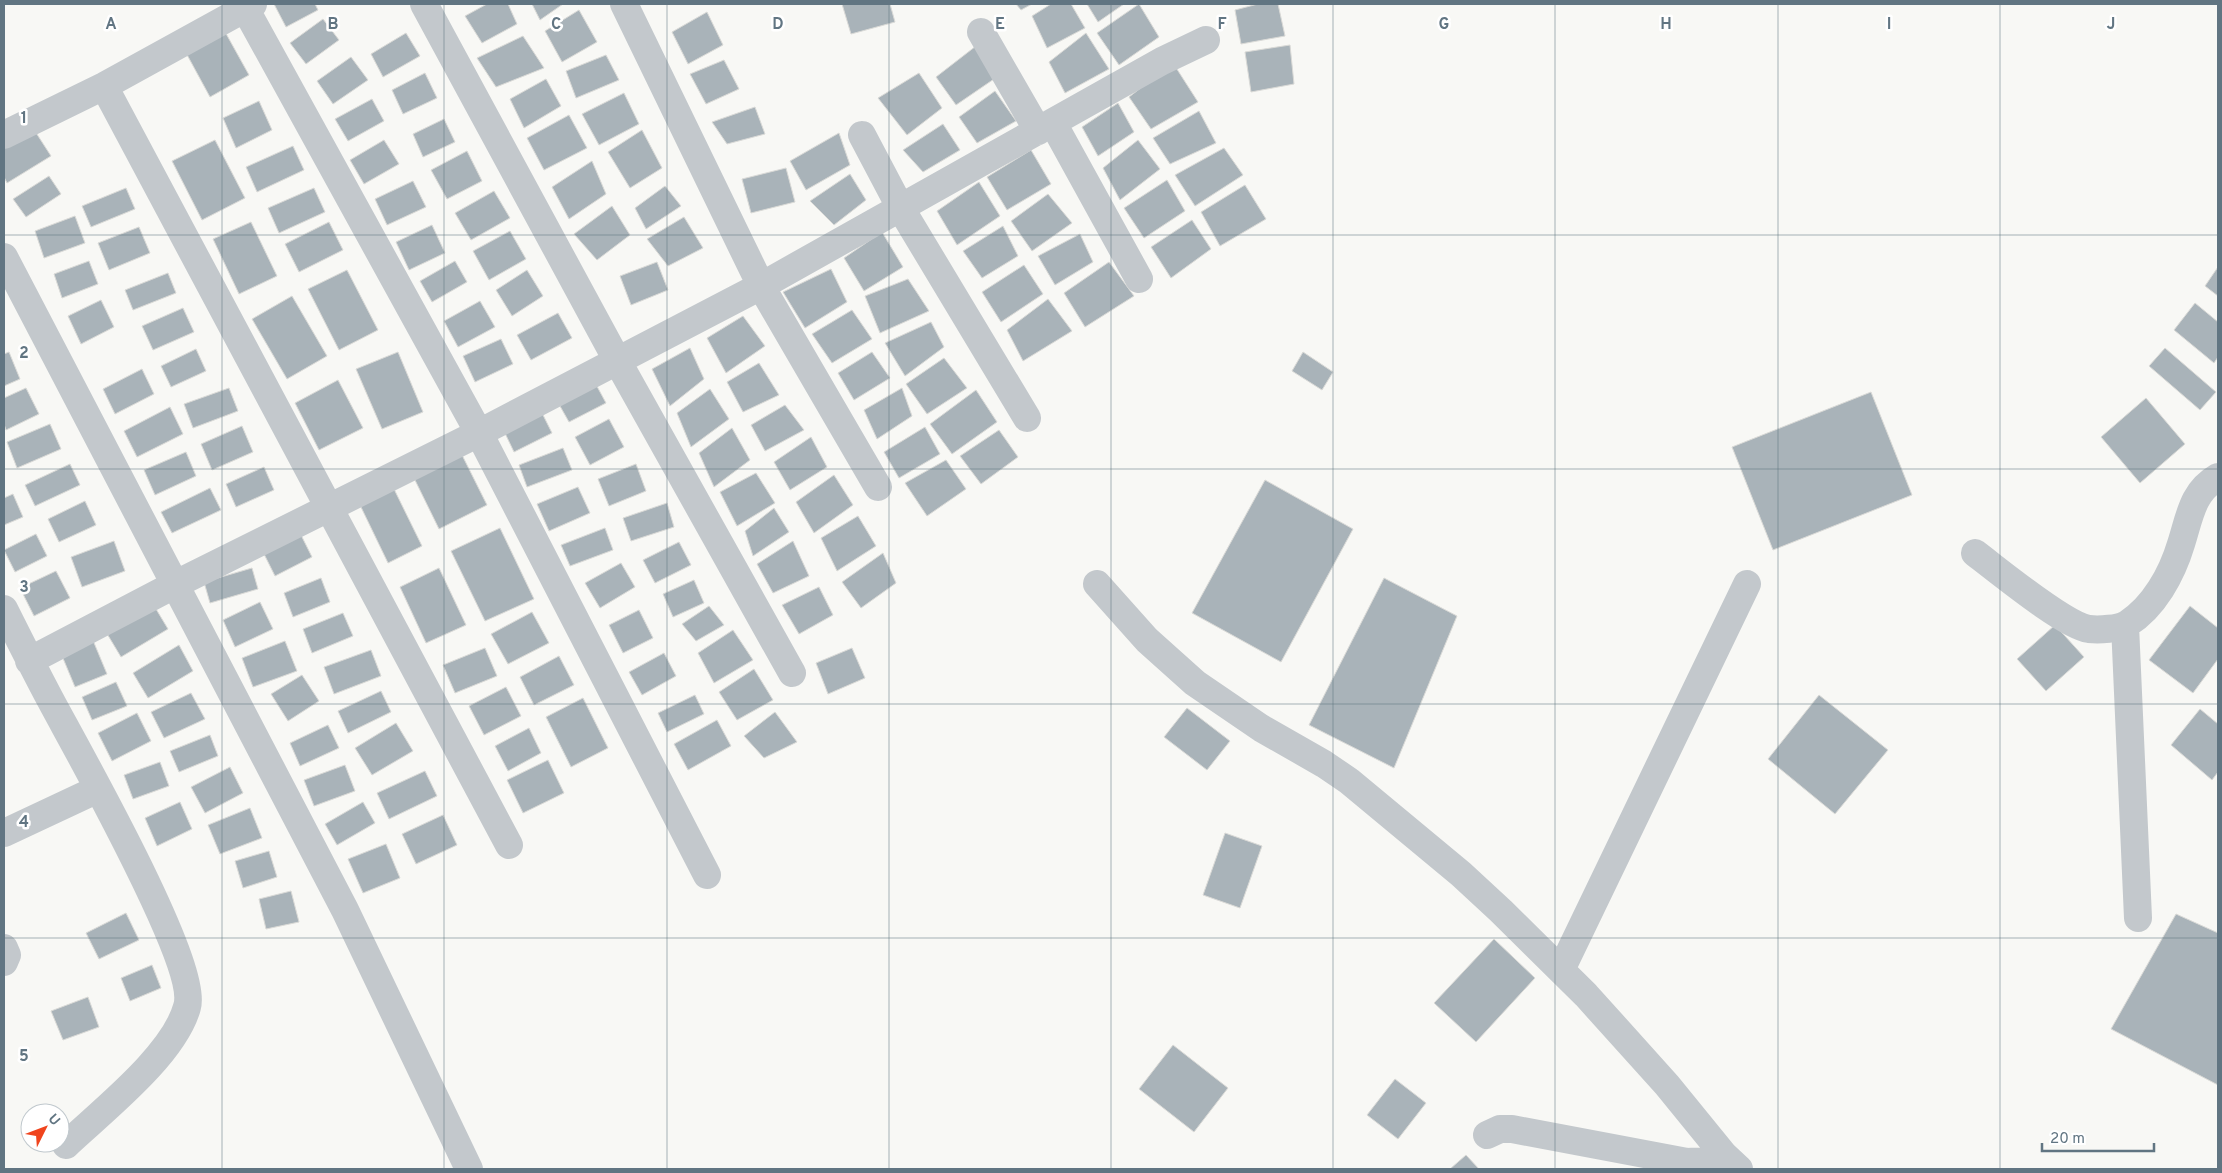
<svg xmlns="http://www.w3.org/2000/svg" width="2222" height="1173" font-family="Overpass,sans-serif">
	<style>
		.building { fill: #a9b3b9; stroke: #dadad7 }
		.lines { fill: none; stroke-linecap: round; stroke-linejoin: round }
		.minor { stroke: #c3c8cc; stroke-width: 28 }
		.grid { fill: none; stroke: #617582; stroke-width: 1; stroke-opacity: 0.55 }
		.grid-label { font-size: 16px; text-anchor: middle; font-weight: bold; fill: #617582; stroke: #fff; stroke-width: 5; stroke-linejoin: round; paint-order: stroke }
	</style>
	<rect width="100%" height="100%" fill="#f8f8f5"/>
	<!-- building -->
	<path class="building" d="M 274,4 L 315,4 L 318,10 L 286,27 Z
		M 487,4 L 508,4 L 517,24 L 482,43 L 465,16 Z
		M 532,4 L 563,4 L 540,20 Z
		M 842,4 L 890,4 L 895,22 L 851,34 Z
		M 1016,4 L 1032,4 L 1021,10 Z
		M 1051,4 L 1071,4 L 1085,28 L 1047,48 L 1032,16 Z
		M 1087,4 L 1124,4 L 1098,22 Z
		M 1139,4 L 1159,37 L 1119,65 L 1097,33 Z
		M 1258,4 L 1278,4 L 1285,36 L 1241,44 L 1235,10 Z
		M 579,10 L 597,42 L 562,62 L 545,31 Z
		M 707,12 L 723,45 L 688,64 L 672,32 Z
		M 323,19 L 339,40 L 306,64 L 290,43 Z
		M 224,30 L 249,75 L 210,97 L 185,51 Z
		M 406,33 L 420,56 L 383,77 L 371,54 Z
		M 1086,33 L 1109,69 L 1065,93 L 1049,62 Z
		M 523,36 L 544,68 L 496,87 L 477,58 Z
		M 1290,45 L 1294,84 L 1251,92 L 1245,52 Z
		M 976,46 L 994,79 L 956,105 L 936,77 Z
		M 606,55 L 619,80 L 576,98 L 566,71 Z
		M 351,57 L 368,80 L 333,104 L 317,81 Z
		M 724,60 L 739,89 L 706,104 L 690,74 Z
		M 1173,63 L 1198,102 L 1151,129 L 1129,97 Z
		M 425,73 L 437,98 L 403,114 L 392,90 Z
		M 919,73 L 942,108 L 907,135 L 878,98 Z
		M 546,79 L 561,106 L 524,128 L 510,99 Z
		M 995,91 L 1016,121 L 977,143 L 959,117 Z
		M 624,93 L 639,124 L 599,145 L 582,114 Z
		M 372,99 L 384,121 L 348,141 L 335,119 Z
		M 259,101 L 272,130 L 236,148 L 223,118 Z
		M 1118,103 L 1134,132 L 1098,156 L 1082,127 Z
		M 755,107 L 765,134 L 727,144 L 712,122 Z
		M 1199,111 L 1216,143 L 1170,164 L 1153,138 Z
		M 569,115 L 587,148 L 544,170 L 527,138 Z
		M 444,119 L 455,142 L 423,157 L 413,134 Z
		M 943,124 L 960,150 L 923,172 L 903,150 Z
		M 31,125 L 51,156 L 7,183 L 4,177 L 4,141 Z
		M 642,130 L 662,168 L 630,188 L 608,152 Z
		M 839,133 L 850,165 L 806,190 L 790,161 Z
		M 215,140 L 245,198 L 202,220 L 172,161 Z
		M 384,140 L 399,164 L 364,184 L 350,160 Z
		M 1138,140 L 1160,169 L 1120,200 L 1103,168 Z
		M 293,146 L 304,170 L 257,192 L 246,167 Z
		M 1224,148 L 1243,175 L 1195,206 L 1175,175 Z
		M 1031,150 L 1051,184 L 1007,210 L 987,177 Z
		M 467,151 L 482,181 L 447,199 L 431,170 Z
		M 592,161 L 606,194 L 569,219 L 552,187 Z
		M 786,168 L 795,202 L 751,213 L 742,179 Z
		M 850,174 L 866,200 L 834,225 L 810,201 Z
		M 49,176 L 61,194 L 26,217 L 13,199 Z
		M 1167,180 L 1185,211 L 1144,238 L 1124,208 Z
		M 413,181 L 426,207 L 387,225 L 375,199 Z
		M 979,182 L 1000,216 L 957,245 L 937,211 Z
		M 1245,185 L 1266,219 L 1220,246 L 1201,212 Z
		M 665,186 L 681,206 L 646,229 L 635,208 Z
		M 126,188 L 135,209 L 91,227 L 82,206 Z
		M 314,188 L 325,212 L 279,233 L 268,208 Z
		M 494,191 L 510,218 L 471,240 L 455,213 Z
		M 1048,194 L 1072,223 L 1032,251 L 1011,221 Z
		M 612,206 L 630,235 L 597,260 L 574,234 Z
		M 75,216 L 85,243 L 44,258 L 35,231 Z
		M 684,217 L 703,248 L 668,266 L 647,239 Z
		M 1192,220 L 1211,249 L 1171,278 L 1151,247 Z
		M 251,222 L 277,276 L 239,294 L 213,239 Z
		M 329,222 L 343,250 L 299,272 L 285,244 Z
		M 432,225 L 445,253 L 409,270 L 396,242 Z
		M 1003,226 L 1018,256 L 982,278 L 963,251 Z
		M 139,227 L 150,253 L 109,270 L 98,243 Z
		M 510,231 L 526,259 L 489,280 L 473,251 Z
		M 882,232 L 903,267 L 864,291 L 844,258 Z
		M 1080,234 L 1093,262 L 1055,285 L 1038,256 Z
		M 89,261 L 98,284 L 62,298 L 54,274 Z
		M 455,261 L 467,282 L 432,302 L 420,281 Z
		M 657,262 L 668,290 L 631,305 L 620,276 Z
		M 1109,262 L 1134,296 L 1085,327 L 1064,293 Z
		M 1024,265 L 1043,294 L 1001,322 L 982,292 Z
		M 2218,267 L 2218,296 L 2205,286 Z
		M 831,269 L 847,302 L 805,328 L 783,292 Z
		M 347,270 L 378,330 L 339,350 L 308,289 Z
		M 527,270 L 543,296 L 512,316 L 496,290 Z
		M 168,273 L 176,293 L 133,310 L 125,290 Z
		M 908,279 L 929,311 L 880,333 L 865,296 Z
		M 292,296 L 327,356 L 287,379 L 252,319 Z
		M 1048,299 L 1072,331 L 1023,361 L 1007,330 Z
		M 101,300 L 114,327 L 81,344 L 68,316 Z
		M 480,301 L 495,327 L 458,347 L 444,321 Z
		M 2195,303 L 2218,322 L 2218,357 L 2214,363 L 2174,330 Z
		M 183,308 L 194,332 L 153,350 L 142,326 Z
		M 852,310 L 872,339 L 832,363 L 812,334 Z
		M 558,313 L 572,338 L 531,360 L 517,335 Z
		M 743,316 L 765,346 L 726,373 L 707,338 Z
		M 931,322 L 944,347 L 905,376 L 885,343 Z
		M 501,339 L 513,364 L 475,382 L 463,356 Z
		M 690,348 L 704,379 L 670,406 L 652,369 Z
		M 2165,348 L 2216,392 L 2200,410 L 2149,366 Z
		M 196,349 L 206,371 L 171,387 L 161,366 Z
		M 9,352 L 20,379 L 4,386 L 4,354 Z
		M 398,352 L 423,412 L 382,429 L 356,369 Z
		M 872,352 L 890,378 L 854,400 L 838,373 Z
		M 1303,352 L 1333,372 L 1322,390 L 1292,371 Z
		M 944,358 L 967,388 L 927,414 L 906,384 Z
		M 759,363 L 779,395 L 743,412 L 727,382 Z
		M 142,369 L 154,394 L 115,414 L 103,389 Z
		M 593,379 L 606,403 L 569,422 L 556,399 Z
		M 338,380 L 363,428 L 319,450 L 295,403 Z
		M 26,388 L 39,414 L 6,430 L 4,424 L 4,398 Z
		M 229,388 L 238,411 L 193,428 L 184,404 Z
		M 902,388 L 912,416 L 877,439 L 864,410 Z
		M 710,389 L 729,419 L 691,447 L 677,413 Z
		M 976,390 L 997,422 L 952,454 L 930,424 Z
		M 1871,392 L 1912,495 L 1773,550 L 1732,447 Z
		M 2146,398 L 2185,444 L 2140,483 L 2101,437 Z
		M 785,405 L 804,430 L 765,451 L 751,425 Z
		M 170,407 L 183,434 L 137,457 L 124,431 Z
		M 540,409 L 552,433 L 514,452 L 502,427 Z
		M 609,419 L 624,447 L 590,465 L 575,437 Z
		M 50,424 L 61,449 L 17,468 L 7,442 Z
		M 242,426 L 253,452 L 212,470 L 201,444 Z
		M 925,427 L 940,454 L 899,478 L 884,452 Z
		M 732,428 L 750,460 L 714,487 L 699,453 Z
		M 999,430 L 1018,457 L 981,484 L 960,456 Z
		M 811,437 L 827,467 L 790,490 L 774,462 Z
		M 563,448 L 572,470 L 527,487 L 519,465 Z
		M 186,452 L 196,476 L 155,495 L 144,470 Z
		M 461,453 L 487,505 L 439,529 L 413,476 Z
		M 946,460 L 966,489 L 927,516 L 905,483 Z
		M 70,464 L 80,485 L 35,506 L 25,485 Z
		M 636,464 L 646,491 L 609,506 L 598,479 Z
		M 264,467 L 274,490 L 236,507 L 226,484 Z
		M 756,473 L 775,503 L 737,526 L 720,492 Z
		M 834,475 L 853,505 L 814,533 L 796,502 Z
		M 1265,480 L 1353,529 L 1281,662 L 1192,613 Z
		M 578,487 L 590,513 L 549,531 L 537,504 Z
		M 210,488 L 221,510 L 172,533 L 161,512 Z
		M 394,489 L 422,546 L 388,563 L 360,505 Z
		M 13,494 L 23,517 L 4,525 L 4,498 Z
		M 85,501 L 96,525 L 59,542 L 48,519 Z
		M 667,503 L 674,527 L 631,541 L 623,518 Z
		M 774,508 L 789,532 L 753,556 L 745,531 Z
		M 858,516 L 876,546 L 837,571 L 821,538 Z
		M 500,528 L 534,599 L 485,621 L 451,551 Z
		M 605,528 L 613,550 L 570,566 L 561,545 Z
		M 298,529 L 312,557 L 275,576 L 261,548 Z
		M 36,534 L 47,556 L 15,572 L 4,550 Z
		M 114,541 L 125,571 L 82,587 L 71,557 Z
		M 793,541 L 809,576 L 773,593 L 757,564 Z
		M 679,542 L 691,565 L 655,583 L 643,560 Z
		M 883,553 L 896,583 L 861,608 L 842,582 Z
		M 621,563 L 635,587 L 600,608 L 585,583 Z
		M 252,568 L 258,589 L 210,603 L 204,582 Z
		M 439,568 L 466,625 L 426,643 L 400,587 Z
		M 56,571 L 70,598 L 34,616 L 20,588 Z
		M 321,578 L 330,602 L 293,617 L 284,593 Z
		M 1384,578 L 1457,616 L 1394,768 L 1309,725 Z
		M 694,580 L 704,603 L 673,617 L 663,594 Z
		M 819,587 L 833,615 L 799,634 L 782,605 Z
		M 260,602 L 273,629 L 235,647 L 223,620 Z
		M 153,604 L 168,629 L 121,657 L 106,632 Z
		M 709,606 L 724,625 L 696,641 L 682,624 Z
		M 2190,606 L 2218,628 L 2218,659 L 2193,693 L 2149,660 Z
		M 639,610 L 653,638 L 623,653 L 609,625 Z
		M 532,612 L 549,643 L 508,664 L 491,634 Z
		M 343,613 L 353,636 L 312,653 L 303,629 Z
		M 2055,625 L 2084,657 L 2046,691 L 2017,659 Z
		M 733,630 L 753,660 L 714,683 L 698,653 Z
		M 92,638 L 107,674 L 75,687 L 60,651 Z
		M 285,641 L 297,671 L 253,687 L 242,658 Z
		M 179,645 L 193,671 L 148,698 L 133,673 Z
		M 485,648 L 497,676 L 455,693 L 443,665 Z
		M 852,648 L 865,678 L 828,694 L 816,663 Z
		M 371,650 L 381,676 L 334,694 L 324,667 Z
		M 664,653 L 676,676 L 642,695 L 629,672 Z
		M 559,656 L 574,685 L 534,705 L 520,677 Z
		M 754,669 L 773,700 L 737,720 L 719,692 Z
		M 302,675 L 319,701 L 288,721 L 271,694 Z
		M 116,682 L 127,706 L 92,720 L 82,697 Z
		M 506,687 L 521,716 L 484,735 L 469,706 Z
		M 381,691 L 391,712 L 348,733 L 338,711 Z
		M 191,693 L 205,719 L 164,738 L 151,712 Z
		M 695,695 L 704,714 L 667,732 L 658,713 Z
		M 1819,695 L 1888,750 L 1835,814 L 1768,759 Z
		M 583,698 L 608,748 L 571,767 L 546,717 Z
		M 1187,708 L 1230,741 L 1207,770 L 1164,737 Z
		M 2200,709 L 2218,724 L 2218,772 L 2212,780 L 2171,745 Z
		M 775,712 L 797,742 L 764,758 L 744,736 Z
		M 137,713 L 151,741 L 112,761 L 98,733 Z
		M 717,720 L 731,746 L 688,770 L 674,744 Z
		M 396,723 L 413,751 L 372,775 L 355,748 Z
		M 328,725 L 339,748 L 300,766 L 290,743 Z
		M 529,728 L 541,753 L 508,771 L 495,746 Z
		M 210,735 L 218,756 L 179,772 L 170,751 Z
		M 548,760 L 564,793 L 523,813 L 507,780 Z
		M 160,762 L 169,786 L 133,799 L 124,775 Z
		M 345,765 L 355,791 L 314,806 L 304,780 Z
		M 230,767 L 243,793 L 205,813 L 191,787 Z
		M 425,771 L 437,796 L 389,819 L 377,793 Z
		M 180,802 L 192,829 L 157,846 L 145,818 Z
		M 363,802 L 375,823 L 337,845 L 325,824 Z
		M 250,808 L 262,838 L 220,854 L 208,825 Z
		M 443,815 L 457,845 L 416,864 L 402,834 Z
		M 1225,833 L 1262,846 L 1240,908 L 1203,895 Z
		M 386,844 L 400,878 L 363,893 L 348,859 Z
		M 269,851 L 277,877 L 243,888 L 235,861 Z
		M 291,891 L 299,922 L 266,929 L 259,899 Z
		M 126,913 L 139,940 L 99,959 L 86,933 Z
		M 2176,914 L 2218,933 L 2218,1085 L 2111,1029 Z
		M 1494,939 L 1535,978 L 1476,1042 L 1434,1003 Z
		M 152,965 L 161,988 L 130,1001 L 121,978 Z
		M 88,997 L 99,1027 L 63,1040 L 51,1011 Z
		M 1173,1045 L 1228,1088 L 1194,1132 L 1139,1089 Z
		M 1395,1079 L 1426,1103 L 1398,1139 L 1367,1115 Z
		M 1466,1155 L 1479,1169 L 1450,1169 Z"/>
	<g class="lines">
		<!-- minor -->
		<path class="minor" d="M 424,4 L 618,362 L 792,673
			M 245,8 L 479,433 L 707,875
			M 981,32 L 1038,131
			M 104,86 L 509,845
			M 1053,123 L 1139,279
			M 4,135 L 104,86 L 253,4
			M 862,135 L 900,207 L 1027,418
			M 4,257 L 345,910 L 469,1169
			M 878,487 L 761,286 L 1162,61 L 1206,40
			M 1975,553 C 1999,571 2064,625 2089,629 C 2099,630 2119,629 2127,624 C 2154,607 2172,574 2181,544 C 2190,516 2192,492 2218,477
			M 1097,584 L 1147,640 L 1195,683 L 1261,728 L 1324,764 L 1349,781 L 1461,874 L 1501,911 L 1586,995 L 1667,1085 L 1724,1155 L 1739,1169
			M 4,609 C 19,639 34,669 50,699 C 76,748 200,965 187,1007 C 174,1055 102,1111 66,1145
			M 2125,625 L 2138,918
			M 29,661 L 176,584 L 479,433 L 761,286 L 624,4
			M 4,833 L 98,789
			M 4,948 L 7,955 L 4,962
			M 1561,970 L 1747,584
			M 1487,1135 L 1500,1129 L 1512,1129 L 1687,1162 L 1707,1161 L 1724,1155"/>
	</g>
	<!-- grid -->
	<path class="grid" d="M 222,4 L 222,1169M 444,4 L 444,1169M 667,4 L 667,1169M 889,4 L 889,1169M 1111,4 L 1111,1169M 1333,4 L 1333,1169M 1555,4 L 1555,1169M 1778,4 L 1778,1169M 2000,4 L 2000,1169M 4,235 L 2218,235M 4,469 L 2218,469M 4,704 L 2218,704M 4,938 L 2218,938"/>
	<g class="grid-label">
		<text x="111" y="29">A</text>
		<text x="333" y="29">B</text>
		<text x="556" y="29">C</text>
		<text x="778" y="29">D</text>
		<text x="1000" y="29">E</text>
		<text x="1222" y="29">F</text>
		<text x="1444" y="29">G</text>
		<text x="1666" y="29">H</text>
		<text x="1889" y="29">I</text>
		<text x="2111" y="29">J</text>
		<text x="24" y="123">1</text>
		<text x="24" y="358">2</text>
		<text x="24" y="592">3</text>
		<text x="24" y="827">4</text>
		<text x="24" y="1061">5</text>
	</g>
	<!-- border -->
	<rect width="2222" height="1173" fill="none" stroke="#617582" stroke-width="10"/>
	<!-- north arrow -->
	<g transform="translate(45 1128) rotate(48)"><circle r="24" fill="#ffffff" stroke="#c0c8cd"/>
	<path d="M0-4L9 19L0 12L-9 19Z" fill="#f0441d"/>
	<text y="-8" font-size="14" font-weight="bold" text-anchor="middle" fill="#617582">U</text>
	</g>
	<!-- scale -->
	<path d="M2042 1143v8h112v-8" fill="none" stroke="#617582" stroke-width="2.5"/>
	<text x="2050" y="1143" font-size="15" fill="#617582" stroke="#ffffff" stroke-width="4" paint-order="stroke">20 m</text>
</svg>
